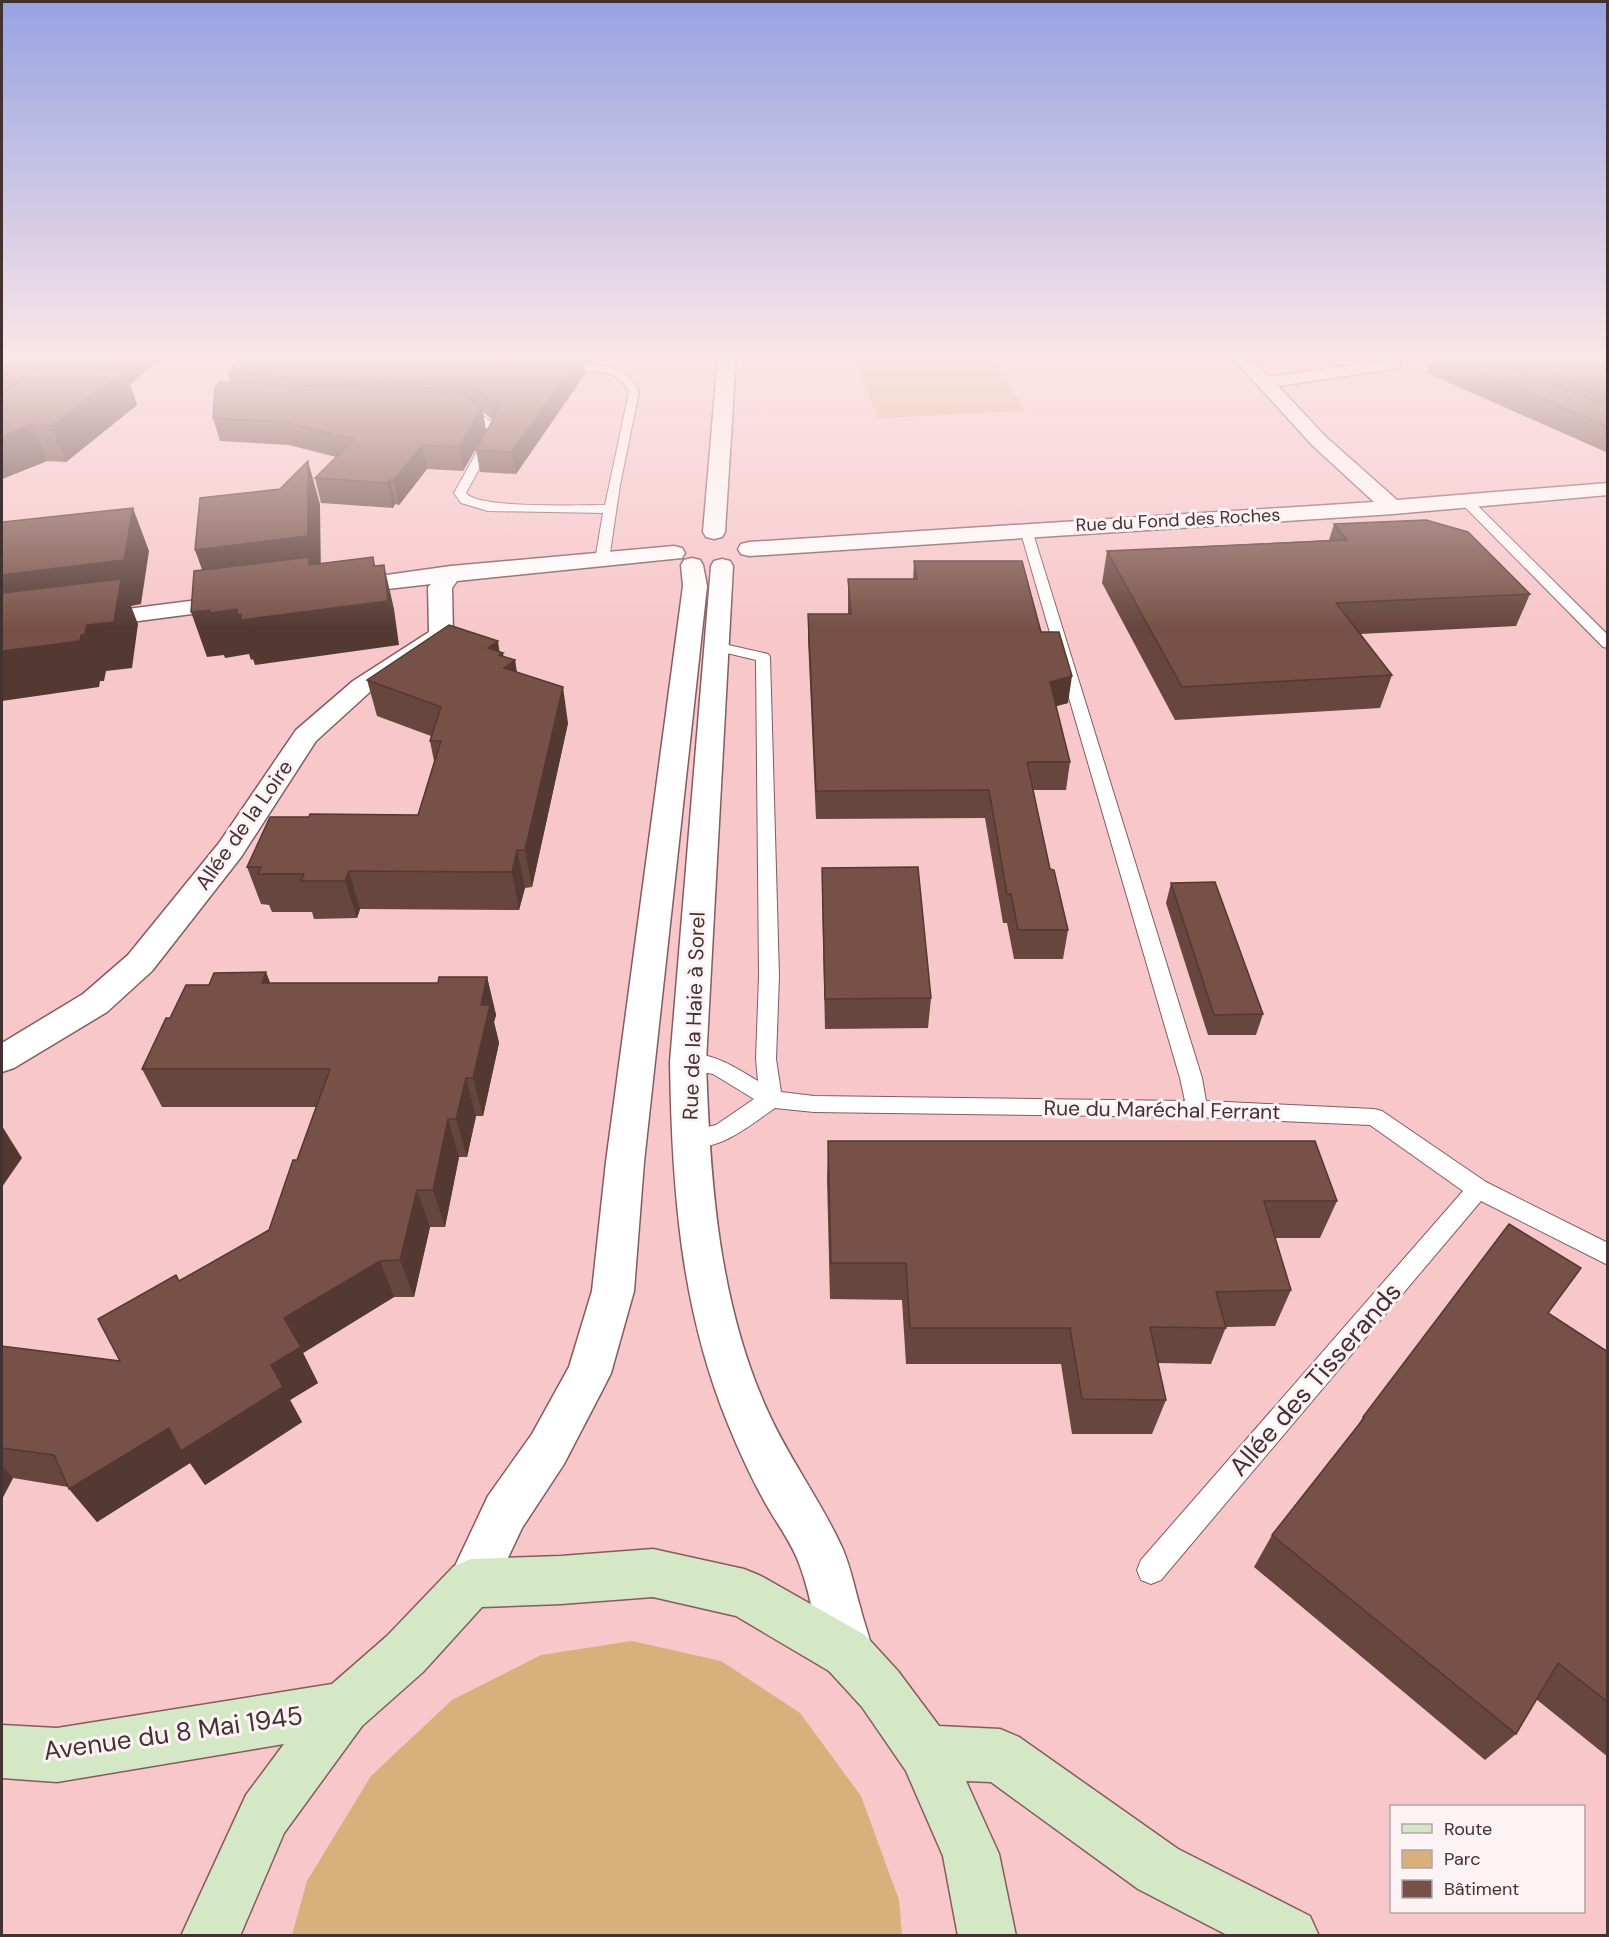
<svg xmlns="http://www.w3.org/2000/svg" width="1609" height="1937" font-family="'DM Sans',sans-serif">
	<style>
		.green { fill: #d7b07b }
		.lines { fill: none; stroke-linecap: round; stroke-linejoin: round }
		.lane-casing { stroke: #855b5e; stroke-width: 2 }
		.street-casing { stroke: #855b5e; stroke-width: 3 }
		.secondary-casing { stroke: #855b5e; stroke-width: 3 }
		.lane { fill: #fff; fill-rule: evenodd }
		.street { fill: #fff; fill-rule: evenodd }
		.secondary { fill: #d4e8c6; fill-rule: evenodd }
		.wall { fill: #66463d }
		.shaded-wall { fill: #533932 }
		.building { fill: #775147; stroke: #533932; stroke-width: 1.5 }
		.labels { text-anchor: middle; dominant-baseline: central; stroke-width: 6; stroke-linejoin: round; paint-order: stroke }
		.far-street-label { font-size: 18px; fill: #443132; stroke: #fdf3f4 }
		.street-label { font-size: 21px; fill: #443132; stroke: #fdf3f4 }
		.near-street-label { font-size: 26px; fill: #443132; stroke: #fdf3f4 }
	</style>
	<rect width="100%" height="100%" fill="#f7c7ca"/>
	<!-- green -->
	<path class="green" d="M 993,359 L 1025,411 L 878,418 L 857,365 Z
		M 632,1641 L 721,1661 L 800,1713 L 861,1796 L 899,1900 L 902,1935 L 292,1935 L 307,1881 L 371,1776 L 452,1700 L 541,1655 Z"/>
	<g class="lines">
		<defs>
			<path id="lane" d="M 1407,356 C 1417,356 1422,359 1431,361 C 1441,363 1452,358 1460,364 C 1446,374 1420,366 1407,356 Z
				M 558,364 C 588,364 625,360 639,392 L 620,485 L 609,560 L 602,564 L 595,560 L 603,513 L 488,511 L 461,503 L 454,493 L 489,430 L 471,417 L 455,411 L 461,408 L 479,413 L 501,429 L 466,493 C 478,509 581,505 605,505 L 629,392 C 615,362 580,374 554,369 L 553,367 Z
				M 1467,498 L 1471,499 L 1608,635 L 1608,648 L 1603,647 L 1463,505 L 1461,502 L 1463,499 Z
				M 1026,526 L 1032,530 L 1202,1078 L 1206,1101 L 1374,1109 L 1382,1111 L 1486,1182 L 1608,1243 L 1608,1265 L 1481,1201 L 1161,1580 L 1151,1584 L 1141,1580 L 1137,1570 L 1141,1560 L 1463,1191 L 1370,1125 L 1197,1117 L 814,1112 L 775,1108 C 750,1125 715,1156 682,1145 L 679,1139 L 682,1133 L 716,1125 L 754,1099 L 713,1074 L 681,1068 L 678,1062 L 681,1056 C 708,1048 736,1068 758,1081 L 756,1059 L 759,976 L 756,660 L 710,649 L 708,646 L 715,642 L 768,654 L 770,657 L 779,976 L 776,1059 L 781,1092 L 814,1096 L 1185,1101 L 1180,1078 L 1020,530 Z"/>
			<path id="street" d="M 718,356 L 736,356 L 725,532 L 722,537 L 714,539 L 706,537 L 703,532 Z
				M 1231,356 L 1249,356 L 1269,377 L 1392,359 L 1398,360 L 1401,364 L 1398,368 L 1392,369 L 1278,386 L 1326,437 L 1397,500 L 1608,483 L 1608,495 L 1393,514 L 749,556 L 741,554 L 738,549 L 741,544 L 749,542 L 1374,502 L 1312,445 Z
				M 674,546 L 682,548 L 685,553 L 682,558 L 457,581 L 452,588 L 453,635 L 450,640 L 371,691 L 316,741 L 241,857 L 152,971 L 107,1012 L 14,1068 L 2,1072 L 2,1043 L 83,994 L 128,955 L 219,843 L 296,730 L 353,681 L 429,632 L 428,587 L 431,584 L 344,594 L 336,592 L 332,587 L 336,582 L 451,566 Z
				M 692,558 L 700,560 L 703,565 L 707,586 L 644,1162 L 634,1291 L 611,1373 L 604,1387 L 564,1464 L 522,1528 L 488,1600 L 471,1607 L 454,1600 L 447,1583 L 488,1496 L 532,1434 L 569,1367 L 592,1291 L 606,1162 L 683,586 L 681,565 L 684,560 Z
				M 722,559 L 730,561 L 733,566 L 706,1062 C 710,1180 718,1304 769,1414 C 789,1458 818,1497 839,1541 C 850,1562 854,1587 861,1610 C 863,1620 873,1645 872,1654 C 871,1659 867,1666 865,1671 L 847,1678 L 829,1671 C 815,1637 813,1600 800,1566 C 793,1545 778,1525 767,1506 C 752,1480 739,1451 728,1424 C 680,1307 672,1187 670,1062 L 711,566 L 714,561 Z
				M 237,595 L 245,597 L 249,602 L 245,607 L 2,639 L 2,625 Z"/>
			<path id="secondary" d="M 653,1549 L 744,1569 L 761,1576 L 865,1635 L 898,1671 L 939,1726 L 1000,1729 L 1019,1737 L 1178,1849 L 1310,1916 L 1319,1936 L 1229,1936 L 1138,1889 L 991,1782 L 966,1781 L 999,1854 L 1016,1936 L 958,1936 L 943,1856 L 906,1771 L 862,1707 L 829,1671 L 736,1616 L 653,1597 L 561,1604 L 482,1607 L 423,1672 L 362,1726 L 284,1833 L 240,1936 L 181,1936 L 246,1795 L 284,1744 L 57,1782 L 2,1778 L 2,1725 L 57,1728 L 332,1684 L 387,1636 L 454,1566 L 471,1559 L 561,1556 Z"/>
		</defs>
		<!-- lane casing -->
		<use href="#lane" class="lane-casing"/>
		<!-- street casing -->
		<use href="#street" class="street-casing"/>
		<!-- secondary casing -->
		<use href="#secondary" class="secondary-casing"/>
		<!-- lane -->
		<use href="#lane" class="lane"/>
		<!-- street -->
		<use href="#street" class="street"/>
		<!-- secondary -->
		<use href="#secondary" class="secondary"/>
	</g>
	<!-- wall -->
	<path class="wall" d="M 2,356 L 162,356 L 130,385 L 137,405 L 66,462 L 47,461 L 2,479 Z
		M 241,356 L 596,356 L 591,364 L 583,363 L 585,374 L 516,474 L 480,472 L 476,450 L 493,420 L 483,412 L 486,431 L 463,471 L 427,469 L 399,505 L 395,504 L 393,508 L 321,503 L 315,478 L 336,457 L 289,445 L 220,441 L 213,418 L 230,383 L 228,374 Z
		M 1432,356 L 1608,356 L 1608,453 L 1427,373 Z
		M 1334,524 L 1530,594 L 1516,626 L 1360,634 L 1392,675 L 1380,708 L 1175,720 L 1102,583 L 1107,551 L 1329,540 Z
		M 914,561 L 1041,632 L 1068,703 L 1056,706 L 1070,762 L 1066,790 L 1033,790 L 1050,869 L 1068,930 L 1063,959 L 1014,959 L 1007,923 L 1003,923 L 985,818 L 816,819 L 808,640 L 808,614 L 848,614 L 848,579 L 913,579 Z
		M 499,652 L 503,657 L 515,660 L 516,672 L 568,723 L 532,887 L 525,888 L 519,910 L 360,909 L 357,918 L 314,919 L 312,912 L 272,912 L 269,905 L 261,904 L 247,867 L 309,817 L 418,815 L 434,761 L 430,741 L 431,736 L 377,716 L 367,680 Z
		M 822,868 L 931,998 L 928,1028 L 825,1029 L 822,897 Z
		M 1171,883 L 1263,1014 L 1256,1035 L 1208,1035 L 1166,903 Z
		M 487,977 L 496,1015 L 494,1022 L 499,1043 L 483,1116 L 476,1116 L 467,1157 L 459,1157 L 445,1227 L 430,1227 L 414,1297 L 394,1297 L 303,1353 L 318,1383 L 290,1400 L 302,1422 L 205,1485 L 190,1463 L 97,1522 L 68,1487 L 13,1478 L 2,1499 L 2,1346 L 120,1361 L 179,1281 L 269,1230 L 297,1160 L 316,1107 L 162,1107 L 142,1069 L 170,1018 L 209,985 L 271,983 L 438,983 Z
		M 828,1141 L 1337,1201 L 1320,1238 L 1275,1238 L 1291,1290 L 1275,1326 L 1226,1327 L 1211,1364 L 1158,1363 L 1166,1400 L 1152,1434 L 1072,1434 L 1061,1364 L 906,1364 L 902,1300 L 830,1299 L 827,1179 Z
		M 1549,1314 L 1608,1352 L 1608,1757 L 1536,1699 L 1516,1734 L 1485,1760 L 1254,1567 L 1272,1535 L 1355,1430 L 1363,1417 Z"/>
	<!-- shaded-wall -->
	<path class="shaded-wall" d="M 112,356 L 162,356 L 130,385 L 137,405 L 66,462 L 51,426 L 98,369 Z
		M 580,356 L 583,356 L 585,374 L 516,474 L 512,452 Z
		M 591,356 L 596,356 L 591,364 Z
		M 482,407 L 486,431 L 463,471 L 459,447 Z
		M 32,424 L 47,461 L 2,479 L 2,436 Z
		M 422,445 L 427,469 L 399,505 L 394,480 Z
		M 308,461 L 320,504 L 321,581 L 211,595 L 195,550 L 308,536 Z
		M 390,480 L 395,504 L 393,508 L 387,483 Z
		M 133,508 L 149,551 L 141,604 L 131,606 L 138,624 L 132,668 L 106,671 L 104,681 L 100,681 L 99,687 L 2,701 L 2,575 Z
		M 373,557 L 384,601 L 384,565 L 394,609 L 399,645 L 255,665 L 253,659 L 251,660 L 249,654 L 225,658 L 224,655 L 207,657 L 191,612 L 210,610 L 237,609 L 374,566 Z
		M 498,641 L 500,655 L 503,653 L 505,667 L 515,660 L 521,696 L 488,648 Z
		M 1072,676 L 1068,703 L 1046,709 L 1050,682 Z
		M 563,687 L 568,723 L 532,887 L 525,850 Z
		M 517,850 L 525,888 L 519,910 L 512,872 Z
		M 349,871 L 360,909 L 357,918 L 345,881 Z
		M 266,972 L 281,1010 L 262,983 Z
		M 487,977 L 496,1015 L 494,1022 L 499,1043 L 483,1116 L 473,1078 L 481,1005 Z
		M 466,1078 L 476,1116 L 467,1157 L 456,1119 Z
		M 448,1119 L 459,1157 L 445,1227 L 433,1190 Z
		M 2,1126 L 22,1158 L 2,1187 Z
		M 417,1190 L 430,1227 L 414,1297 L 400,1260 Z
		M 380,1261 L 394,1297 L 303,1353 L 318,1383 L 290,1400 L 302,1422 L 205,1485 L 190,1463 L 97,1522 L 69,1489 L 271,1365 L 284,1318 Z
		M 2,1465 L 13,1478 L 2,1499 Z"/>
	<!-- building -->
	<path class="building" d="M 2,356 L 112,356 L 98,369 L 125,370 L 51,426 L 32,424 L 2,436 L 2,393 L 44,365 L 2,367 Z
		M 241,356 L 580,356 L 512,452 L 476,450 L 500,407 L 483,393 L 469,386 L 228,374 Z
		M 1444,356 L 1482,356 L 1608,406 L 1608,427 Z
		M 1511,356 L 1608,356 L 1608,395 Z
		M 220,382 L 461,393 L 482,407 L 459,447 L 422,445 L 394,480 L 390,480 L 387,483 L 315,478 L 354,439 L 283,422 L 213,418 L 215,387 Z
		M 308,461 L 308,536 L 195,550 L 200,498 L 280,489 Z
		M 133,508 L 124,560 L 2,575 L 2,520 L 3,522 Z
		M 1426,520 L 1468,532 L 1530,594 L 1336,603 L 1392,675 L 1182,687 L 1107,551 L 1347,540 L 1334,524 Z
		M 309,557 L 309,565 L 373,557 L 374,566 L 384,565 L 388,601 L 241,620 L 241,614 L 237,615 L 237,609 L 210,613 L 210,610 L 191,612 L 194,571 Z
		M 914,561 L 1022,561 L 1041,632 L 1059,632 L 1072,676 L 1050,682 L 1070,762 L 1027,762 L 1050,869 L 1054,870 L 1068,930 L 1018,930 L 1011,894 L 1007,894 L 989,790 L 816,791 L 808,614 L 851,614 L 848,579 L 917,579 Z
		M 121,579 L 114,622 L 87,625 L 85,634 L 81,635 L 80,641 L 2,651 L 2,593 Z
		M 449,625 L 498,641 L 488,648 L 503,653 L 499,655 L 515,660 L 504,668 L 563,687 L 525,850 L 517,850 L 512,872 L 349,871 L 345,881 L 301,881 L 304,874 L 258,874 L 261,867 L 247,867 L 270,817 L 309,817 L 310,814 L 418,815 L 441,741 L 430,741 L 441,707 L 367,680 Z
		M 918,867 L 931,998 L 825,999 L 822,868 Z
		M 1215,882 L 1263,1014 L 1214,1015 L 1171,883 Z
		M 266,972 L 262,983 L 438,983 L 439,977 L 487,977 L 481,1005 L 490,1005 L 473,1078 L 466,1078 L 456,1119 L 448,1119 L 433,1190 L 417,1190 L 400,1260 L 380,1261 L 284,1318 L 301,1347 L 271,1365 L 283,1387 L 181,1451 L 169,1428 L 69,1489 L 54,1455 L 2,1448 L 2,1346 L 120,1361 L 98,1319 L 176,1275 L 179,1281 L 269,1230 L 293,1160 L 297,1160 L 330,1069 L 142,1069 L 166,1018 L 170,1018 L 186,985 L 209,985 L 214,973 Z
		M 828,1141 L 1315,1141 L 1337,1201 L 1264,1201 L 1291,1290 L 1216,1292 L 1226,1328 L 1150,1327 L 1166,1400 L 1082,1399 L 1070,1328 L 910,1328 L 906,1263 L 831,1263 Z
		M 1509,1224 L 1581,1268 L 1548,1313 L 1608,1352 L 1608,1702 L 1558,1663 L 1516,1734 L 1272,1535 L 1364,1418 L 1363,1417 Z"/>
	<!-- sky -->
	<linearGradient id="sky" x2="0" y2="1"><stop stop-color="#97a3e1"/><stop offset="0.57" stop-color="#fbe6e7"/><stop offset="1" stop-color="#fbe6e7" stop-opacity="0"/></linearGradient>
	<rect width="1609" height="628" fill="url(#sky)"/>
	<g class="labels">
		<!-- far-street labels -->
		<g class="far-street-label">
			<text transform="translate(1178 520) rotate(-3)">Rue du Fond des Roches</text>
		</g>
		<!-- street labels -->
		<g class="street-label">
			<text transform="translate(244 825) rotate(-55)">Allée de la Loire</text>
			<text transform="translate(694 1016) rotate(-88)">Rue de la Haie à Sorel</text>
			<text transform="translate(1162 1110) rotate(1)">Rue du Maréchal Ferrant</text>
		</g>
		<!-- near-street labels -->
		<g class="near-street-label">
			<text transform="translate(1315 1379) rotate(-49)">Allée des Tisserands</text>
			<text transform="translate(173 1733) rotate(-8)">Avenue du 8 Mai 1945</text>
		</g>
	</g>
	<!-- border -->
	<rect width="1609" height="1937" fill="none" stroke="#443132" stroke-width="6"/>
	<!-- legend -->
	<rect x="1390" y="1805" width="195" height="108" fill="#fdf3f4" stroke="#b3a5a6" stroke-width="1.5"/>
	<rect x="1402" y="1824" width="30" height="9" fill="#d4e8c6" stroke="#b3a5a6" stroke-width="1.5"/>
	<text x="1444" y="1835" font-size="18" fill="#443132">Route</text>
	<rect x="1402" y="1850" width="30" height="18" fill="#d7b07b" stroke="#b3a5a6" stroke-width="1.5"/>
	<text x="1444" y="1865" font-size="18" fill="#443132">Parc</text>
	<rect x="1402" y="1880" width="30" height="18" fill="#775147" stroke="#b3a5a6" stroke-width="1.5"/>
	<text x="1444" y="1895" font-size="18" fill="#443132">Bâtiment</text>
</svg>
